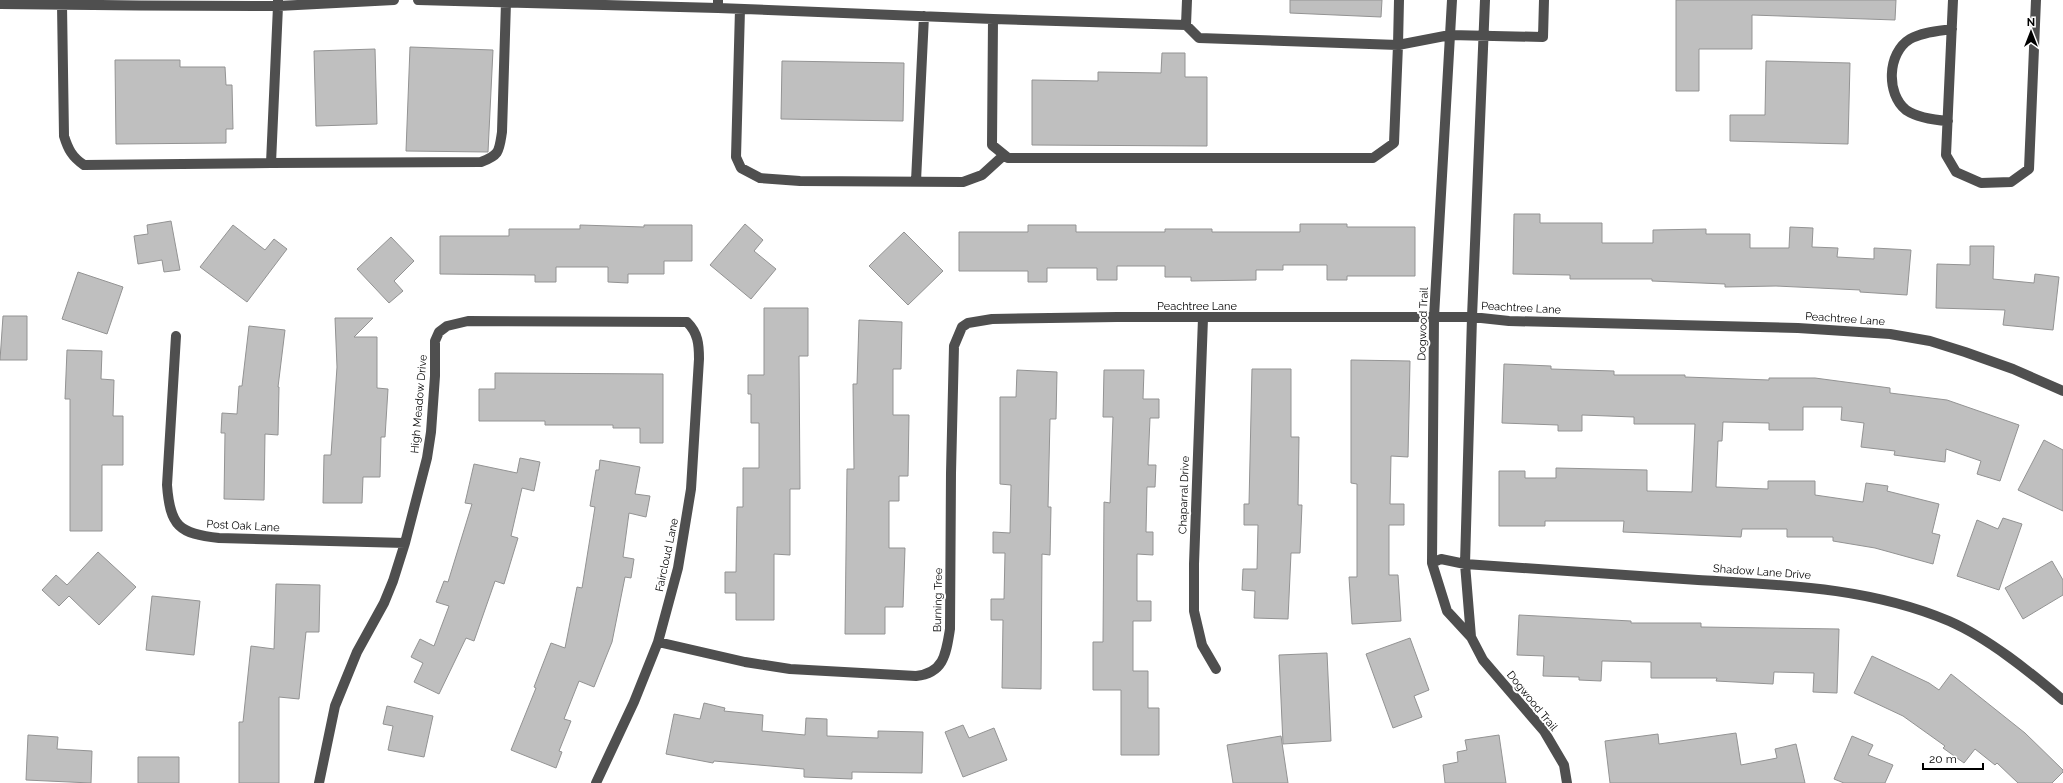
<svg xmlns="http://www.w3.org/2000/svg" width="2063" height="783" font-family="Raleway,sans-serif">
	<style>
		.building { fill: #bfbfbf; stroke: #939393 }
		.lines { fill: none; stroke-linecap: round; stroke-linejoin: round }
		.minor { stroke: #4f4f4f; stroke-width: 10 }
		.labels { text-anchor: middle; dominant-baseline: central; stroke-width: 4; stroke-linejoin: round; paint-order: stroke }
		.street-label { font-size: 11px; fill: #000; stroke: #fff }
	</style>
	<rect width="100%" height="100%" fill="#fff"/>
	<!-- building -->
	<path class="building" d="M 1290,0 L 1382,0 L 1381,17 L 1290,13 Z
		M 1676,0 L 1896,0 L 1895,20 L 1752,15 L 1752,49 L 1699,49 L 1699,91 L 1676,91 Z
		M 410,47 L 493,50 L 488,152 L 406,151 Z
		M 375,49 L 377,124 L 316,126 L 314,51 Z
		M 1162,53 L 1185,53 L 1185,77 L 1207,77 L 1207,146 L 1032,145 L 1032,80 L 1098,81 L 1098,72 L 1161,73 Z
		M 115,60 L 180,60 L 180,67 L 225,67 L 226,85 L 232,85 L 233,129 L 226,129 L 226,143 L 116,144 Z
		M 782,61 L 904,63 L 903,121 L 781,119 Z
		M 1766,61 L 1850,63 L 1848,144 L 1730,141 L 1730,115 L 1765,115 Z
		M 1514,214 L 1540,214 L 1540,223 L 1602,223 L 1602,243 L 1653,243 L 1653,230 L 1706,229 L 1706,234 L 1750,234 L 1750,248 L 1789,248 L 1790,227 L 1813,228 L 1812,247 L 1838,248 L 1837,257 L 1874,259 L 1874,248 L 1911,250 L 1907,295 L 1860,292 L 1860,290 L 1776,286 L 1725,287 L 1725,284 L 1652,281 L 1652,279 L 1570,279 L 1570,275 L 1513,274 Z
		M 171,221 L 180,270 L 164,272 L 162,260 L 138,264 L 134,236 L 148,234 L 147,225 Z
		M 745,224 L 763,240 L 754,251 L 776,269 L 751,299 L 710,265 Z
		M 1300,224 L 1347,224 L 1347,227 L 1415,227 L 1415,276 L 1347,276 L 1347,280 L 1327,280 L 1327,265 L 1283,265 L 1283,270 L 1256,270 L 1256,280 L 1191,281 L 1191,277 L 1165,277 L 1165,266 L 1117,266 L 1117,280 L 1097,280 L 1097,268 L 1047,268 L 1047,282 L 1028,282 L 1028,271 L 959,271 L 959,232 L 1028,232 L 1028,225 L 1076,225 L 1076,232 L 1165,232 L 1165,229 L 1212,229 L 1212,232 L 1300,232 Z
		M 233,225 L 265,250 L 274,239 L 287,249 L 247,302 L 200,267 Z
		M 580,225 L 644,227 L 644,225 L 692,225 L 692,261 L 664,261 L 664,274 L 628,274 L 628,283 L 608,282 L 608,267 L 556,267 L 556,282 L 535,282 L 535,275 L 440,274 L 440,236 L 509,236 L 509,229 L 580,229 Z
		M 904,232 L 943,271 L 908,305 L 869,266 Z
		M 391,237 L 414,261 L 394,281 L 403,291 L 389,303 L 357,269 Z
		M 1970,246 L 1994,246 L 1993,279 L 2034,283 L 2035,274 L 2059,277 L 2053,330 L 2003,325 L 2005,310 L 1936,308 L 1937,264 L 1970,265 Z
		M 78,272 L 123,287 L 107,334 L 62,319 Z
		M 764,308 L 808,308 L 808,356 L 799,356 L 800,489 L 790,489 L 790,555 L 774,554 L 774,620 L 736,620 L 736,593 L 725,593 L 725,572 L 736,572 L 737,507 L 743,507 L 743,468 L 759,468 L 759,423 L 751,423 L 751,394 L 748,394 L 748,375 L 764,375 Z
		M 3,316 L 27,316 L 27,360 L 0,360 Z
		M 335,318 L 373,318 L 354,337 L 377,337 L 377,388 L 388,389 L 385,437 L 381,437 L 380,477 L 363,477 L 362,503 L 323,503 L 324,455 L 331,455 L 337,367 Z
		M 859,320 L 902,322 L 901,369 L 893,369 L 893,415 L 909,415 L 908,476 L 899,476 L 899,501 L 889,501 L 889,548 L 905,548 L 903,607 L 885,607 L 885,634 L 845,634 L 847,469 L 854,469 L 853,384 L 857,384 Z
		M 249,326 L 285,330 L 278,387 L 279,387 L 278,435 L 265,434 L 264,500 L 224,499 L 225,433 L 221,433 L 222,413 L 237,414 L 239,386 L 242,386 Z
		M 67,350 L 102,351 L 101,379 L 114,380 L 113,416 L 123,416 L 123,465 L 102,465 L 102,531 L 70,531 L 70,399 L 65,399 Z
		M 1351,360 L 1410,361 L 1408,457 L 1391,456 L 1390,504 L 1404,504 L 1404,525 L 1389,525 L 1389,575 L 1398,575 L 1401,621 L 1352,624 L 1349,577 L 1357,577 L 1357,484 L 1351,483 Z
		M 1504,364 L 1551,366 L 1551,369 L 1614,371 L 1614,375 L 1685,375 L 1685,377 L 1769,380 L 1769,378 L 1815,378 L 1890,388 L 1890,393 L 1947,400 L 2019,425 L 2000,481 L 1977,474 L 1981,461 L 1946,449 L 1945,462 L 1894,455 L 1895,451 L 1861,447 L 1864,423 L 1841,420 L 1842,407 L 1803,407 L 1803,430 L 1769,430 L 1769,423 L 1723,422 L 1722,441 L 1718,441 L 1716,487 L 1768,489 L 1768,481 L 1815,481 L 1815,495 L 1863,502 L 1866,483 L 1888,486 L 1887,491 L 1939,504 L 1932,533 L 1940,535 L 1933,564 L 1875,548 L 1833,541 L 1833,537 L 1787,537 L 1787,529 L 1742,529 L 1741,537 L 1623,532 L 1624,521 L 1545,521 L 1545,526 L 1499,526 L 1499,471 L 1525,471 L 1525,478 L 1556,478 L 1556,468 L 1647,470 L 1647,491 L 1692,492 L 1695,424 L 1634,424 L 1634,417 L 1582,415 L 1582,431 L 1558,431 L 1558,425 L 1502,423 Z
		M 1252,369 L 1291,369 L 1291,437 L 1299,437 L 1298,505 L 1302,505 L 1300,553 L 1291,553 L 1288,619 L 1254,618 L 1255,591 L 1242,590 L 1243,569 L 1257,569 L 1258,525 L 1244,525 L 1244,504 L 1249,504 Z
		M 1017,370 L 1057,372 L 1056,419 L 1050,419 L 1048,507 L 1051,507 L 1050,555 L 1042,554 L 1041,689 L 1002,688 L 1003,620 L 991,620 L 991,599 L 1004,599 L 1005,553 L 993,553 L 993,532 L 1010,533 L 1011,485 L 1000,484 L 1000,397 L 1016,397 Z
		M 1104,370 L 1144,370 L 1143,399 L 1159,399 L 1159,418 L 1150,418 L 1148,465 L 1156,465 L 1155,487 L 1147,487 L 1146,532 L 1153,532 L 1153,555 L 1137,554 L 1137,601 L 1151,601 L 1151,621 L 1133,621 L 1133,671 L 1148,671 L 1148,708 L 1159,708 L 1159,755 L 1121,755 L 1121,690 L 1093,690 L 1093,642 L 1103,642 L 1104,502 L 1110,503 L 1113,417 L 1103,417 Z
		M 495,373 L 663,374 L 663,443 L 640,443 L 640,428 L 613,428 L 613,425 L 545,425 L 545,421 L 479,421 L 479,389 L 495,389 Z
		M 2044,440 L 2063,450 L 2063,511 L 2018,490 Z
		M 520,458 L 540,462 L 534,491 L 522,488 L 511,536 L 518,538 L 504,584 L 495,581 L 474,641 L 466,638 L 439,694 L 414,682 L 423,663 L 411,657 L 420,639 L 434,646 L 449,606 L 436,602 L 444,581 L 448,582 L 472,504 L 465,503 L 474,464 L 517,473 Z
		M 600,460 L 640,467 L 635,494 L 650,496 L 646,517 L 629,513 L 623,557 L 634,559 L 631,578 L 625,577 L 612,642 L 594,687 L 579,681 L 564,719 L 571,721 L 559,751 L 562,752 L 556,768 L 511,750 L 536,688 L 534,687 L 551,643 L 565,648 L 577,587 L 582,588 L 595,507 L 590,506 L 596,470 L 599,470 Z
		M 2003,518 L 2022,524 L 1999,590 L 1957,576 L 1977,520 L 1998,529 Z
		M 98,552 L 136,587 L 99,625 L 69,596 L 59,606 L 42,590 L 56,575 L 67,585 Z
		M 2052,561 L 2063,580 L 2063,595 L 2023,619 L 2005,588 Z
		M 276,584 L 320,585 L 319,632 L 306,632 L 299,699 L 279,697 L 279,783 L 239,783 L 239,722 L 243,722 L 251,646 L 274,649 Z
		M 152,596 L 200,601 L 194,655 L 146,650 Z
		M 1519,615 L 1631,621 L 1631,623 L 1701,623 L 1701,627 L 1839,629 L 1837,693 L 1813,692 L 1814,673 L 1774,672 L 1773,684 L 1716,681 L 1717,678 L 1651,678 L 1651,662 L 1602,661 L 1601,681 L 1579,680 L 1579,677 L 1543,676 L 1544,656 L 1517,655 Z
		M 1410,638 L 1429,690 L 1414,696 L 1422,717 L 1393,728 L 1366,654 Z
		M 1327,653 L 1331,741 L 1283,744 L 1279,655 Z
		M 1872,656 L 1929,683 L 1939,690 L 1951,674 L 2025,733 L 2063,770 L 2063,772 L 2052,783 L 2018,783 L 1997,763 L 1995,765 L 1975,749 L 1964,763 L 1943,748 L 1945,746 L 1903,716 L 1854,693 Z
		M 704,703 L 725,708 L 724,711 L 763,715 L 762,731 L 805,735 L 806,718 L 827,719 L 827,736 L 878,738 L 878,731 L 923,732 L 922,773 L 852,772 L 852,779 L 804,777 L 804,769 L 714,761 L 713,763 L 666,754 L 674,714 L 700,719 Z
		M 387,706 L 433,716 L 424,757 L 388,750 L 393,726 L 383,724 Z
		M 963,725 L 969,738 L 994,728 L 1007,760 L 963,777 L 945,732 Z
		M 1736,733 L 1741,765 L 1777,758 L 1775,749 L 1796,744 L 1805,783 L 1610,783 L 1605,741 L 1658,734 L 1659,744 Z
		M 28,735 L 58,737 L 57,749 L 92,751 L 91,783 L 26,780 Z
		M 1499,735 L 1506,783 L 1445,783 L 1443,765 L 1458,762 L 1457,752 L 1467,750 L 1465,740 Z
		M 1281,736 L 1288,783 L 1233,783 L 1227,745 Z
		M 1852,736 L 1873,745 L 1868,755 L 1893,765 L 1885,783 L 1844,783 L 1834,779 Z
		M 138,757 L 179,757 L 179,783 L 138,783 Z"/>
	<g class="lines">
		<!-- minor -->
		<path class="minor" d="M 278,0 L 278,6 L 394,0
			M 418,0 L 718,8
			M 718,0 L 718,8 L 993,19 L 1186,25 L 1187,0
			M 1399,0 L 1398,45 L 1450,35 L 1543,37 L 1544,0
			M 1452,0 L 1434,317 L 1432,563 L 1447,611 L 1471,637 L 1483,660 L 1544,731 L 1564,765 L 1567,783
			M 1953,0 L 1946,155 L 1956,172 L 1981,183 L 2011,182 L 2029,169 L 2036,0
			M 0,4 C 93,5 185,6 278,6 L 271,163 L 84,165 C 72,157 68,149 64,136 L 62,5
			M 740,9 L 736,157 L 741,168 L 760,178 L 800,181 L 963,182 L 982,175 L 1004,155
			M 993,19 L 992,145 L 1008,158 L 1373,158 L 1394,143 L 1398,45 L 1199,38 L 1186,25
			M 1948,121 C 1934,120 1918,118 1906,110 C 1886,94 1887,53 1910,39 C 1922,32 1938,31 1952,29
			M 271,163 L 481,162 C 500,155 499,151 502,132 L 506,2
			M 916,181 L 924,16
			M 1203,318 L 1194,564 L 1194,611 L 1202,645 L 1216,669
			M 176,336 L 167,485 C 170,526 179,534 219,538 L 405,543
			M 1432,563 L 1441,559 L 1465,564 C 1543,569 1621,574 1698,580 C 1783,585 1869,587 1949,621 C 1988,638 2030,672 2063,700
			M 1471,637 L 1465,564 L 1472,317 L 1485,0
			M 658,642 L 745,662 L 790,669 L 916,676 C 944,673 946,654 950,629 L 951,473 L 954,346 L 962,327 L 968,323 L 992,319 L 1117,317 L 1472,317 L 1509,321 L 1798,328 L 1890,334 L 1930,341 L 1965,352 L 2013,369 L 2063,391
			M 319,783 L 335,706 L 357,652 L 384,603 L 393,581 L 405,543 L 427,458 L 431,432 L 435,376 L 435,341 L 439,332 L 447,326 L 468,321 L 687,322 C 698,333 699,344 699,359 L 691,489 L 678,568 L 658,642 L 634,702 L 596,783"/>
	</g>
	<g class="labels">
		<!-- street labels -->
		<g class="street-label">
			<text x="1197" y="306">Peachtree Lane</text>
			<text transform="translate(1521 308) rotate(3)">Peachtree Lane</text>
			<text transform="translate(1845 319) rotate(4)">Peachtree Lane</text>
			<text transform="translate(1423 324) rotate(-88)">Dogwood Trail</text>
			<text transform="translate(419 404) rotate(-85)">High Meadow Drive</text>
			<text transform="translate(1184 495) rotate(-88)">Chaparral Drive</text>
			<text transform="translate(243 526) rotate(3)">Post Oak Lane</text>
			<text transform="translate(667 555) rotate(-78)">Faircloud Lane</text>
			<text transform="translate(1762 572) rotate(4)">Shadow Lane Drive</text>
			<text transform="translate(938 600) rotate(-89)">Burning Tree</text>
			<text transform="translate(1532 701) rotate(51)">Dogwood Trail</text>
		</g>
	</g>
	<!-- north arrow -->
	<g transform="translate(2031 32)" stroke="#ffffff" stroke-width="3" paint-order="stroke">
	<path d="M0-3L7 15L0 10L-7 15Z" fill="#000000"/>
	<text y="-6" font-size="11" font-weight="bold" text-anchor="middle" fill="#000000">N</text>
	</g>
	<!-- scale -->
	<path d="M1923 763v6h60v-6" fill="none" stroke="#000000" stroke-width="2"/>
	<text x="1929" y="763" font-size="12" fill="#000000" stroke="#ffffff" stroke-width="3" paint-order="stroke">20 m</text>
</svg>
